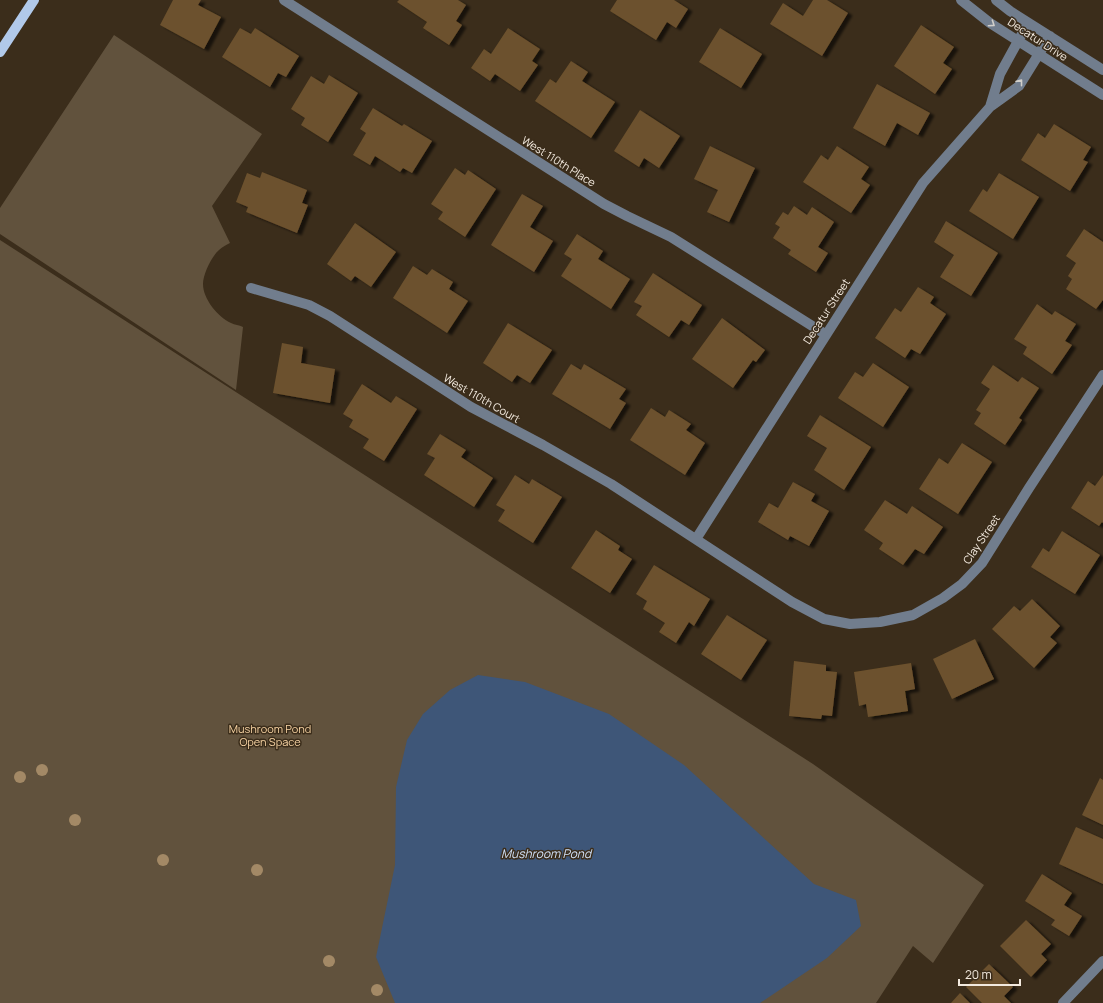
<svg xmlns="http://www.w3.org/2000/svg" width="1103" height="1003" font-family="Manrope,sans-serif">
	<style>
		.green { fill: #61523d }
		.water { fill: #3e5678 }
		.building { fill: #6c512d; filter: url(#shadow) }
		.lines { fill: none; stroke-linecap: round; stroke-linejoin: round }
		.minor { stroke: #717d8d; stroke-width: 10 }
		.major { stroke: #b1c9ea; stroke-width: 10 }
		.tree { fill: #a38966 }
		.oneway { stroke: #d2cfca }
		.labels { text-anchor: middle; dominant-baseline: central; stroke-width: 3; stroke-linejoin: round; paint-order: stroke }
		.street-label { font-size: 11px; fill: #f3eadf; stroke: #3b2d1b }
		.park-label { font-size: 11px; fill: #f8d4a4; stroke: #3b2d1b }
		.water-label { font-size: 12px; font-style: italic; fill: #d0e1f9; stroke: #3b2d1b }
	</style>
	<defs>
		<filter id="shadow"><feDropShadow dx="4.5" dy="2.5" stdDeviation="1" flood-color="#0009"/></filter>
	</defs>
	<rect width="100%" height="100%" fill="#3b2d1b"/>
	<!-- green -->
	<path class="green" d="M 114,35 L 262,134 L 212,206 L 230,243 C 226,245 222,247 219,250 C 212,256 203,274 203,284 C 203,299 218,317 231,323 C 235,325 239,325 243,327 L 236,390 L 0,234 L 0,208 Z
		M 0,240 L 813,764 L 984,885 L 933,963 L 913,946 L 876,1003 L 0,1003 Z"/>
	<!-- water -->
	<path class="water" d="M 478,675 L 525,682 L 609,714 L 684,765 L 814,884 L 856,900 L 861,926 L 827,958 L 760,1003 L 395,1003 L 376,957 L 395,865 L 396,787 L 407,740 L 423,714 L 450,690 Z"/>
	<!-- building -->
	<path class="building" d="M 173,0 L 201,0 L 198,5 L 221,17 L 204,49 L 160,25 Z
		M 399,0 L 458,0 L 466,5 L 456,21 L 462,25 L 449,45 L 423,28 L 427,22 L 397,2 Z
		M 617,0 L 674,0 L 688,9 L 676,28 L 667,22 L 656,40 L 610,11 Z
		M 813,0 L 827,0 L 848,13 L 822,56 L 770,24 L 783,3 L 803,16 Z
		M 921,25 L 954,47 L 943,63 L 952,69 L 935,94 L 894,66 Z
		M 240,28 L 251,34 L 255,28 L 299,56 L 286,77 L 278,73 L 270,87 L 222,57 Z
		M 508,28 L 540,49 L 532,61 L 538,65 L 520,91 L 495,74 L 490,81 L 471,68 L 484,49 L 491,54 Z
		M 720,28 L 762,54 L 741,88 L 699,62 Z
		M 571,61 L 588,72 L 582,81 L 615,102 L 591,138 L 535,101 L 550,79 L 556,83 Z
		M 329,75 L 358,93 L 328,142 L 301,125 L 305,118 L 291,109 L 311,76 L 324,84 Z
		M 877,84 L 930,113 L 918,135 L 897,123 L 885,146 L 853,128 Z
		M 373,108 L 402,126 L 404,124 L 432,141 L 412,173 L 403,168 L 400,172 L 375,156 L 370,165 L 353,155 L 366,133 L 360,129 Z
		M 640,110 L 680,136 L 659,168 L 644,158 L 639,167 L 614,151 Z
		M 1054,124 L 1091,147 L 1083,160 L 1088,162 L 1070,191 L 1021,160 L 1038,133 L 1045,138 Z
		M 710,146 L 755,168 L 729,222 L 707,212 L 718,190 L 694,179 Z
		M 837,146 L 869,167 L 861,179 L 870,185 L 851,213 L 803,182 L 821,155 L 828,160 Z
		M 455,168 L 465,175 L 468,170 L 496,189 L 465,237 L 438,219 L 443,212 L 431,204 Z
		M 262,172 L 307,190 L 302,203 L 308,205 L 297,233 L 246,212 L 248,207 L 236,202 L 247,173 L 260,178 Z
		M 999,173 L 1039,197 L 1013,239 L 969,211 L 983,189 L 987,192 Z
		M 522,194 L 543,206 L 530,227 L 553,241 L 534,272 L 491,245 Z
		M 794,206 L 807,215 L 812,207 L 834,222 L 818,247 L 828,253 L 816,272 L 788,254 L 791,250 L 773,238 L 780,227 L 775,224 L 783,212 L 788,215 Z
		M 946,221 L 998,253 L 971,296 L 940,277 L 954,255 L 934,242 Z
		M 355,223 L 396,252 L 371,287 L 355,276 L 351,281 L 327,264 Z
		M 1084,229 L 1103,242 L 1103,300 L 1096,309 L 1066,289 L 1072,279 L 1068,276 L 1076,263 L 1066,256 Z
		M 577,234 L 603,251 L 598,259 L 630,279 L 611,309 L 561,276 L 572,259 L 564,254 Z
		M 413,266 L 427,275 L 432,269 L 453,282 L 449,289 L 468,301 L 447,333 L 393,298 Z
		M 653,273 L 702,305 L 689,325 L 681,320 L 669,337 L 636,315 L 642,306 L 634,302 Z
		M 918,287 L 934,297 L 930,303 L 946,314 L 920,354 L 911,349 L 905,358 L 875,338 L 895,308 L 901,312 Z
		M 1037,304 L 1052,315 L 1055,311 L 1076,324 L 1065,341 L 1072,345 L 1052,374 L 1023,354 L 1027,347 L 1014,339 Z
		M 722,318 L 765,350 L 756,362 L 753,360 L 733,388 L 692,359 Z
		M 508,323 L 552,350 L 530,383 L 517,375 L 512,382 L 483,363 Z
		M 282,343 L 303,347 L 301,363 L 335,369 L 330,403 L 273,393 Z
		M 873,363 L 909,387 L 883,427 L 838,398 L 855,372 L 863,377 Z
		M 571,364 L 581,370 L 584,364 L 626,389 L 619,399 L 626,403 L 610,429 L 552,394 Z
		M 993,365 L 1018,382 L 1022,377 L 1039,388 L 1019,418 L 1022,420 L 1005,445 L 974,424 L 981,413 L 976,410 L 990,389 L 981,383 Z
		M 362,384 L 391,403 L 396,396 L 417,409 L 384,461 L 363,448 L 369,439 L 349,427 L 353,420 L 343,414 Z
		M 651,408 L 665,417 L 669,410 L 691,424 L 686,430 L 705,443 L 685,475 L 630,440 Z
		M 820,415 L 871,447 L 844,490 L 814,470 L 827,448 L 807,436 Z
		M 440,434 L 466,450 L 461,457 L 493,478 L 474,507 L 424,475 L 435,458 L 427,454 Z
		M 962,443 L 992,462 L 958,514 L 919,489 L 939,458 L 948,464 Z
		M 515,475 L 529,484 L 532,479 L 562,497 L 533,543 L 498,521 L 505,510 L 496,505 Z
		M 1103,475 L 1103,523 L 1102,522 L 1099,526 L 1071,508 L 1088,481 L 1095,486 Z
		M 793,482 L 815,494 L 811,501 L 829,511 L 809,546 L 790,536 L 788,540 L 758,522 L 769,503 L 778,508 Z
		M 885,500 L 907,514 L 912,506 L 943,527 L 924,554 L 915,549 L 903,565 L 879,549 L 883,543 L 864,530 Z
		M 596,530 L 620,546 L 618,550 L 632,559 L 610,593 L 571,568 Z
		M 1062,531 L 1100,555 L 1075,594 L 1031,567 L 1043,548 L 1049,552 Z
		M 654,565 L 710,599 L 694,626 L 689,622 L 676,643 L 659,632 L 665,623 L 643,609 L 647,601 L 636,594 Z
		M 1032,599 L 1060,626 L 1050,637 L 1057,643 L 1034,668 L 992,629 L 1014,606 L 1020,611 Z
		M 727,615 L 767,640 L 741,680 L 701,654 Z
		M 975,639 L 994,679 L 952,699 L 933,659 Z
		M 794,661 L 826,665 L 826,671 L 837,672 L 832,716 L 822,715 L 821,719 L 789,716 Z
		M 911,663 L 915,689 L 905,691 L 908,711 L 868,717 L 866,704 L 859,706 L 854,672 Z
		M 1100,778 L 1103,780 L 1103,825 L 1082,815 Z
		M 1076,827 L 1103,839 L 1103,884 L 1059,864 Z
		M 1042,874 L 1072,893 L 1064,905 L 1082,916 L 1069,936 L 1051,925 L 1055,920 L 1025,901 Z
		M 1026,920 L 1051,944 L 1041,954 L 1047,960 L 1031,977 L 1000,946 Z
		M 989,964 L 1013,987 L 1004,996 L 1011,1003 L 982,1003 L 966,987 Z
		M 960,993 L 970,1003 L 951,1003 Z"/>
	<g class="lines">
		<!-- minor -->
		<path class="minor" d="M 284,0 L 604,204 L 627,216 L 671,237 L 825,334
			M 961,0 L 990,23 L 1103,95
			M 996,0 L 1010,11 L 1103,70
			M 990,107 L 1000,74 L 1028,23
			M 251,288 L 309,305 L 330,316 L 471,407 L 543,445 L 611,484 L 792,602 L 824,619 L 850,624 L 880,622 L 913,615 L 943,598 L 962,584 L 982,563 L 1029,488 L 1103,375
			M 696,539 L 923,183 L 990,107 L 1019,86 L 1050,36
			M 1063,1003 L 1103,961"/>
		<!-- major -->
		<path class="major" d="M 0,52 L 34,0"/>
	</g>
	<!-- trees -->
	<g class="tree">
		<circle cx="42" cy="770" r="6"/>
		<circle cx="20" cy="777" r="6"/>
		<circle cx="75" cy="820" r="6"/>
		<circle cx="163" cy="860" r="6"/>
		<circle cx="257" cy="870" r="6"/>
		<circle cx="329" cy="961" r="6"/>
		<circle cx="377" cy="990" r="6"/>
	</g>
	<!-- one-way arrows -->
	<defs><path id="oneway-chevron" d="M-2-3.5L2.5 0L-2 3.5" fill="none" stroke-width="1.6" stroke-linecap="round" stroke-linejoin="round"/></defs>
	<g class="oneway">
		<use href="#oneway-chevron" transform="translate(992 24) rotate(34)"/>
		<use href="#oneway-chevron" transform="translate(1020 82) rotate(-52)"/>
	</g>
	<g class="labels">
		<!-- street labels -->
		<g class="street-label">
			<text transform="translate(1038 39) rotate(33)">Decatur Drive</text>
			<text transform="translate(559 161) rotate(32)">West 110th Place</text>
			<text transform="translate(826 311) rotate(-57)">Decatur Street</text>
			<text transform="translate(482 398) rotate(30)">West 110th Court</text>
			<text transform="translate(981 539) rotate(-56)">Clay Street</text>
		</g>
		<!-- park labels -->
		<g class="park-label">
			<text x="270" y="728">Mushroom Pond<tspan x="270" dy="13">Open Space</tspan></text>
		</g>
		<!-- water labels -->
		<g class="water-label">
			<text x="546" y="853">Mushroom Pond</text>
		</g>
	</g>
	<!-- scale -->
	<path d="M959 979v6h61v-6" fill="none" stroke="#f3eadf" stroke-width="2"/>
	<text x="965" y="979" font-size="12" fill="#f3eadf" stroke="#3b2d1b" stroke-width="3" paint-order="stroke">20 m</text>
</svg>
